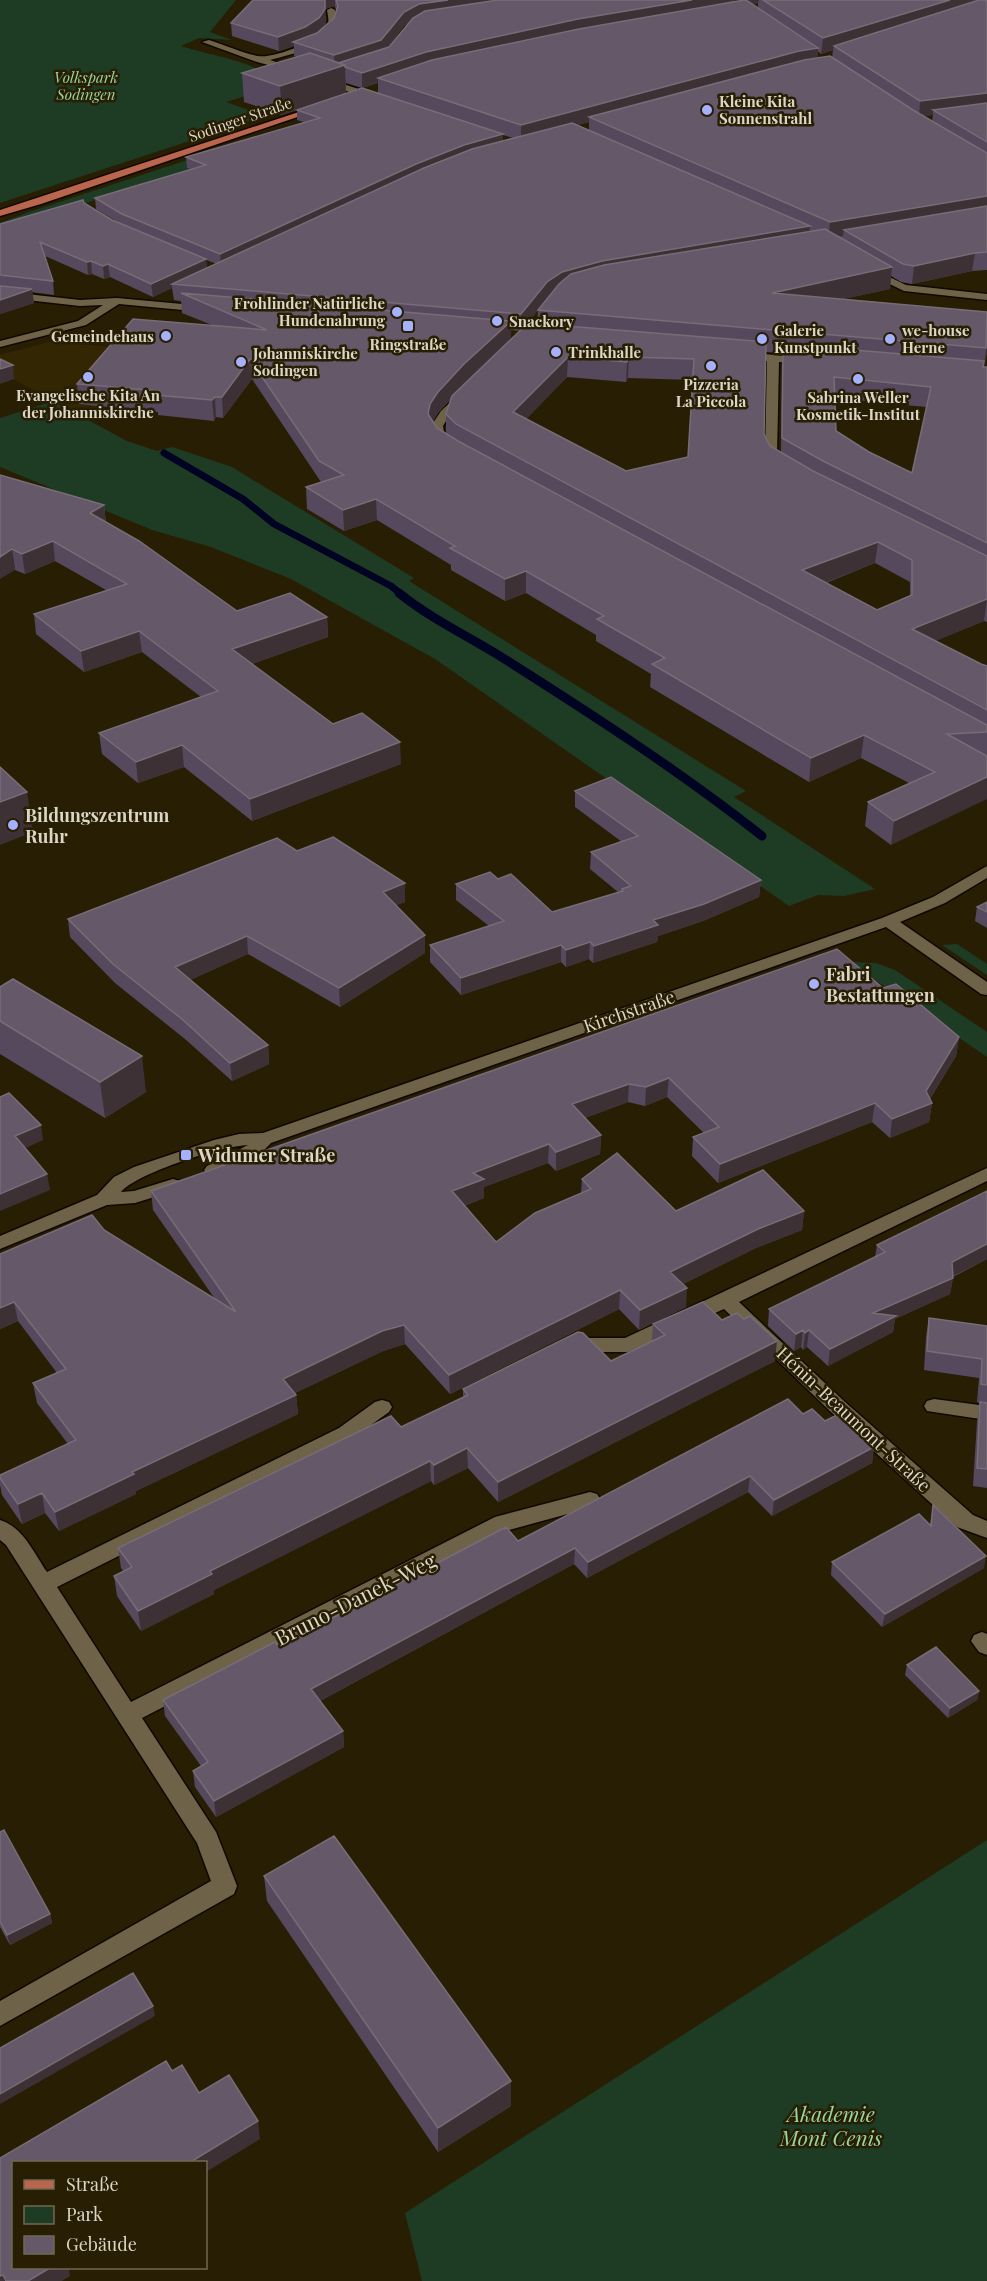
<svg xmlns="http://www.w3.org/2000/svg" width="987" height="2281" font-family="'Playfair Display',serif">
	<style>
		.built { fill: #332603 }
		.green { fill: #1d3c23 }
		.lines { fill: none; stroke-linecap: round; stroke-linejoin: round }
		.stream-far1 { stroke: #000321; stroke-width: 7 }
		.stream { stroke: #000321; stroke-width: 9 }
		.minor-casing { stroke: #110800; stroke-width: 3 }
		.major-casing { stroke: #110800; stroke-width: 3 }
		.minor { fill: #6e6348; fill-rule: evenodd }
		.major { fill: #ba654d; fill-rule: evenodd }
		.wall { fill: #57495d; fill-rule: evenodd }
		.shaded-wall { fill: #3e3135 }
		.building { fill: #655868; stroke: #786c77; stroke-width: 1.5; fill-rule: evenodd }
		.poi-dot { fill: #a5b1fc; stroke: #281e04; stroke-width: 2 }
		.labels { text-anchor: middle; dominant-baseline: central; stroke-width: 5; stroke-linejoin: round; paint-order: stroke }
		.far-park-label { font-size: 15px; font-style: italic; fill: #96d69f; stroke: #281e04 }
		.far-poi-label { font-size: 15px; font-weight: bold; fill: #dcd6c6; stroke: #281e04; text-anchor: start }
		.far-street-label { font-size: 15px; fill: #dcd6c6; stroke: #281e04 }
		.poi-label { font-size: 18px; font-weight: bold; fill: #dcd6c6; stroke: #281e04; text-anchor: start }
		.street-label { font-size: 18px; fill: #dcd6c6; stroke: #281e04 }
		.near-street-label { font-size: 21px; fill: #dcd6c6; stroke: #281e04 }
		.near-park-label { font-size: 21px; font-style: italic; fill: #96d69f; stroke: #281e04 }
	</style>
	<rect width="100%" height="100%" fill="#281e04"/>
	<!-- built -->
	<path class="built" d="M 78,334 L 70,343 L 184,354 L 102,402 L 87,419 L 0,372 L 0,355 Z"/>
	<!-- green -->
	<path class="green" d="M 0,0 L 236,0 L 210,32 L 232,40 L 199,38 L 181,46 C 214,57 256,60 281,85 L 226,102 L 266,116 L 0,203 Z
		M 349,107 L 198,172 L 104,197 L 0,232 L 0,223 L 29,212 Z
		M 53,401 L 127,441 L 157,451 L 172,447 L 232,467 L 414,578 L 409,581 L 746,791 L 734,797 L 875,889 L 844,896 L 818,895 L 789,906 L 435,659 L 291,579 L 211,547 L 152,530 L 0,467 L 0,418 Z
		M 957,944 L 987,964 L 987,975 L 942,945 Z
		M 849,962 L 876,963 L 895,970 L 987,1032 L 987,1057 Z
		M 987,1840 L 987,2281 L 422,2281 L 405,2213 Z"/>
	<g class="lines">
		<!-- stream-far1 -->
		<path class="stream-far1" d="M 164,453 L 243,499 L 274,524 L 391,586 L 401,594"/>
		<!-- stream -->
		<path class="stream" d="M 399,593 C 431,619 468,636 503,658 C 591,714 680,771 762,836"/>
		<defs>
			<path id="minor" d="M 331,8 L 335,10 C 343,45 296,53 270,60 L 298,69 L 298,73 L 257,62 L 202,42 L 209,40 C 225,45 242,53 258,56 C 273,59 319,41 326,28 C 330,22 328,17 327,10 Z
				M 324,78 L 381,96 L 382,98 L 378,101 L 321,83 L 320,81 Z
				M 869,267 L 906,285 L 987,294 L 987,300 L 904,291 L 865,272 L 864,270 Z
				M 0,291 L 80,300 L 117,298 L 204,306 L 209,309 L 204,312 L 119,304 L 86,325 L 0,347 L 0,341 L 78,321 L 103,305 L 80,306 L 0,297 Z
				M 743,352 L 805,358 L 811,361 L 805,364 L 779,362 L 777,455 L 786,466 L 784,469 C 774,471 769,464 765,455 L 767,361 L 739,357 L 739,353 Z
				M 463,393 L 469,396 L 449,416 L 443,426 L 445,438 L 453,446 L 447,450 C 437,447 431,436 431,426 L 441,411 L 459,394 Z
				M 987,866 L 987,878 L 945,903 L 900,922 L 987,982 L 987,995 L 981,994 L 886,927 L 271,1143 L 258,1156 L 219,1174 L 207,1174 L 204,1170 L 207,1166 L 248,1145 C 222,1146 137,1173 121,1192 L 134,1191 L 173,1179 L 180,1181 L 182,1185 L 180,1189 L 135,1203 L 107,1205 L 0,1249 L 0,1236 L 97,1195 L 114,1177 L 134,1167 L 214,1140 L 239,1134 L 263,1133 L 882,918 L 933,897 Z
				M 987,1168 L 987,1181 L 739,1302 L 845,1402 L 973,1515 L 987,1521 L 987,1538 L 957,1527 L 831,1412 L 724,1309 L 628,1352 L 571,1352 L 564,1350 L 561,1345 L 564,1340 L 571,1338 L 625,1338 Z
				M 934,1399 L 987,1406 L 987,1420 L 927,1411 L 924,1406 L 927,1401 Z
				M 382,1400 L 389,1402 L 392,1407 L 389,1412 L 353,1438 L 57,1587 L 131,1702 L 495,1517 L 590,1492 L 597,1494 L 601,1500 L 597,1506 L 509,1530 L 142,1718 L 216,1832 L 237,1886 L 234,1894 L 0,2026 L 0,2001 L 211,1881 L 197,1843 L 6,1545 L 0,1540 L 0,1520 C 23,1527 34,1553 47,1572 L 339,1428 L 375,1402 Z
				M 982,1632 L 987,1634 L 987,1655 L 979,1652 L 971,1641 L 974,1635 Z"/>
			<path id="major" d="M 317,106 L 324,108 L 41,204 L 0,216 L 0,210 Z"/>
		</defs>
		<!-- minor casing -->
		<use href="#minor" class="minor-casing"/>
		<!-- major casing -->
		<use href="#major" class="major-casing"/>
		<!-- minor -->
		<use href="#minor" class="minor"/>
		<!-- major -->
		<use href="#major" class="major"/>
	</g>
	<!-- wall -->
	<path class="wall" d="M 253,0 L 735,0 L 734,2 L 741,0 L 740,0 L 987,0 L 987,270 L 972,271 L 912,284 L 901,282 L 891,276 L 890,289 L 843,299 L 987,312 L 987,352 L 984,367 L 987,367 L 987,622 L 984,621 L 935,641 L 981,664 L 987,666 L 987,755 L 891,845 L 865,826 L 868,802 L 909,783 L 861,758 L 809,782 L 650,687 L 651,674 L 596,641 L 596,635 L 526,593 L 505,601 L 451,570 L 451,565 L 377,520 L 344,531 L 307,509 L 306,487 L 321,482 L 252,379 L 223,418 L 216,417 L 214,421 L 158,415 L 158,412 L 79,404 L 77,384 L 212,325 L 182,313 L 181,301 L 174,300 L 172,288 L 153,297 L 110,277 L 104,279 L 92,274 L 88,275 L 45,256 L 53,281 L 54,295 L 32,292 L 34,303 L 0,314 L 0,224 L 84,203 L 112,220 L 121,224 L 96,209 L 95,198 L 191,169 L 187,168 L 186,157 L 304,122 L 297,120 L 297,110 L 378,93 L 378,83 L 362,88 L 346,83 L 346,93 L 282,115 L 244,102 L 242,73 L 297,57 L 294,56 L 294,46 L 279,51 L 232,36 L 231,23 ZM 758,3 L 758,8 L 752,4 ZM 335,6 L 336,11 L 334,18 L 322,29 L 326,23 L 325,9 ZM 409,23 L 389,47 L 387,48 L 404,26 ZM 833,50 L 832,58 L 817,58 L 818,51 L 821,54 ZM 933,115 L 932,121 L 924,116 ZM 589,122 L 589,130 L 578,125 ZM 503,135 L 510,137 L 514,138 L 503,141 ZM 206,260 L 217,264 L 207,268 ZM 538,310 L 537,323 L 526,325 ZM 511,330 L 520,331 L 511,339 ZM 766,352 L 782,353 L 781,452 L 770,446 L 764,434 ZM 567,377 L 626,382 L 628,378 L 693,380 L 688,457 L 626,471 L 526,419 ZM 835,398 L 926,407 L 912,473 L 869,452 L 836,431 ZM 451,399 L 446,414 L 446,434 L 437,428 L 433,421 L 438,413 ZM 875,563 L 910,582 L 910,596 L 877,610 L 826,583 Z
		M 0,475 L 104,505 L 106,522 L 237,611 L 327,617 L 328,637 L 252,664 L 333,724 L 401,764 L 252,821 L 184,767 L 138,783 L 102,754 L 99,733 L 201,697 L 142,652 L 84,672 L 36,634 L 34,614 L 106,590 L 55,561 L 25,574 L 15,570 Z
		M 575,791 L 761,880 L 759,897 L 703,921 L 658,936 L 657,942 L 593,963 L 589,959 L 566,967 L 561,962 L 461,995 L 430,962 L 430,945 L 489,926 L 456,900 L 456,884 L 498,879 L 552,912 L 618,892 L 590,869 L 591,852 L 622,842 L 575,807 Z
		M 297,851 L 405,883 L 405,902 L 396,905 L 425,953 L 340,1007 L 248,954 L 190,980 L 268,1045 L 269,1064 L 232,1081 L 185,1039 L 115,983 L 70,937 L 68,919 Z
		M 987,902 L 987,928 L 975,921 L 977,907 Z
		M 0,987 L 146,1092 L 105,1118 L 0,1054 Z
		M 883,988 L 959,1037 L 956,1056 L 930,1099 L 932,1103 L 929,1122 L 890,1138 L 872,1122 L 718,1183 L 692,1156 L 693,1137 L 704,1133 L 667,1097 L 645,1106 L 628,1102 L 585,1118 L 601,1135 L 600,1154 L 556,1171 L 548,1163 L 484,1187 L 484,1198 L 464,1206 L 496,1242 L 581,1193 L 582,1179 L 676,1211 L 804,1211 L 802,1230 L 756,1248 L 683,1284 L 686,1307 L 639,1330 L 619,1309 L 450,1394 L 405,1344 L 383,1351 L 295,1393 L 296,1395 L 298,1414 L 136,1491 L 136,1494 L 59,1531 L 45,1513 L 22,1524 L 2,1495 L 0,1485 L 0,1475 L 68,1444 L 37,1403 L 33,1383 L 57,1373 L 18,1321 L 0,1329 L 0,1254 L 104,1230 L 215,1299 L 153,1210 L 151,1191 Z
		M 987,1191 L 987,1259 L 953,1277 L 950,1294 L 895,1319 L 893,1332 L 828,1366 L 807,1347 L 803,1350 L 801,1347 L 794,1351 L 768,1326 L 769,1309 L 875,1257 L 877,1245 Z
		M 929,1318 L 987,1326 L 987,1488 L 973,1486 L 977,1421 L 980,1403 L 977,1402 L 979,1378 L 924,1370 L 926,1337 Z
		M 722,1320 L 775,1361 L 498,1502 L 468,1468 L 434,1485 L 431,1481 L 214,1590 L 214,1594 L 141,1631 L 117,1596 L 114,1576 L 124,1572 L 121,1568 L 118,1548 L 401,1427 L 463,1397 L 463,1389 L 611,1361 L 652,1341 L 653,1324 Z
		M 803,1414 L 825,1421 L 874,1447 L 872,1463 L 772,1516 L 748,1492 L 587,1578 L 574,1564 L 320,1701 L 343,1731 L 344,1747 L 216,1817 L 195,1787 L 193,1771 L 201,1766 L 165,1716 L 163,1700 L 279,1646 L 518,1541 Z
		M 933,1505 L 984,1568 L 882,1627 L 831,1575 L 832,1562 L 930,1525 Z
		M 907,1665 L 979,1691 L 977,1700 L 948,1718 L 905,1675 Z
		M 0,1832 L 50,1914 L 52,1923 L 10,1945 L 0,1927 Z
		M 264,1876 L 511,2106 L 438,2152 L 267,1901 Z"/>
	<!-- shaded-wall -->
	<path class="shaded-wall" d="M 325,0 L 335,0 L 335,6 L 325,9 Z
		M 448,0 L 505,0 L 419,18 L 404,26 L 382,54 L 345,65 L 346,93 L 282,115 L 280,86 L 335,68 L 334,55 L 404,12 L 419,4 Z
		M 692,0 L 735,0 L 734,7 L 378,78 L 378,83 L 362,88 L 362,73 L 426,52 L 578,19 Z
		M 748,0 L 759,0 L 758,3 L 748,5 Z
		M 950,0 L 987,0 L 834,46 L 833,50 L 821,54 L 823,38 Z
		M 325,9 L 326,23 L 320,32 L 293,42 L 294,46 L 279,51 L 278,37 Z
		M 818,48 L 817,63 L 589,117 L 589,122 L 521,141 L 521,125 L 799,51 Z
		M 987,93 L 987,108 L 933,110 L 933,115 L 919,117 L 920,101 Z
		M 503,134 L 503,145 L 221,266 L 220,254 L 416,164 L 464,145 Z
		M 987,196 L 987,213 L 844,230 L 843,236 L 828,239 L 830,222 Z
		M 810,226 L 808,242 L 547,299 L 521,331 L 521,314 L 547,282 L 562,272 L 602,261 Z
		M 975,253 L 972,271 L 912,284 L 914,266 Z
		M 206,259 L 207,272 L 172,284 L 172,288 L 153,297 L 151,284 Z
		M 91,261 L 92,274 L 88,275 L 87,262 Z
		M 108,264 L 110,277 L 104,279 L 103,266 Z
		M 892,267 L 890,289 L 770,315 L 772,293 Z
		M 32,289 L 34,303 L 0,314 L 0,300 Z
		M 511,321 L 511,341 L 464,384 L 438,413 L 431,425 L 428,414 L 430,404 L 438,392 L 464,364 Z
		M 987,344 L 987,352 L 983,370 Z
		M 568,357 L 567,377 L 513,433 L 513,412 Z
		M 629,357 L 628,378 L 626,382 L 627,362 Z
		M 250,359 L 252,379 L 223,418 L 222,397 Z
		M 13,365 L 14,379 L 0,384 L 0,369 Z
		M 215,397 L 216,417 L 214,421 L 212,400 Z
		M 376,499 L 377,520 L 344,531 L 343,510 Z
		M 104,505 L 106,524 L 90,513 Z
		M 53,541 L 55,561 L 25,574 L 22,554 Z
		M 878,542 L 875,563 L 801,592 L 802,570 Z
		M 12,549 L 15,570 L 0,579 L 0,557 Z
		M 526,571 L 526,593 L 505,601 L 505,579 Z
		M 987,599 L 984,621 L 909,652 L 912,629 Z
		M 327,617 L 328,637 L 234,670 L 232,649 Z
		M 139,631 L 142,652 L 84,672 L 81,651 Z
		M 864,735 L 861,758 L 809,782 L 811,758 Z
		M 400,742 L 401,764 L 252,821 L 250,799 Z
		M 182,745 L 184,767 L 138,783 L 136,762 Z
		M 987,777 L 987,799 L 891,845 L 894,821 Z
		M 27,792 L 33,832 L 0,845 L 0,802 Z
		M 761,880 L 759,897 L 703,921 L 658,936 L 657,942 L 593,963 L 594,946 L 653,920 Z
		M 405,883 L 405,902 L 384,910 L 383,892 Z
		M 425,935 L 425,953 L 340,1007 L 339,988 Z
		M 247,936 L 248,954 L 177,986 L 175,967 Z
		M 590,942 L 589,959 L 566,967 L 566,950 Z
		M 561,945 L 561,962 L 461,995 L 461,978 Z
		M 959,1037 L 956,1056 L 926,1105 L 932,1103 L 929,1122 L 890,1138 L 892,1119 L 926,1091 Z
		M 268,1045 L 269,1064 L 232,1081 L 230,1063 Z
		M 142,1056 L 146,1092 L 105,1118 L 100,1082 Z
		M 669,1078 L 667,1097 L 645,1106 L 646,1087 Z
		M 629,1084 L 628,1102 L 572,1123 L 572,1104 Z
		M 875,1103 L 872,1122 L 718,1183 L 720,1164 Z
		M 41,1125 L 43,1140 L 17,1152 L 15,1136 Z
		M 601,1135 L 600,1154 L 556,1171 L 556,1152 Z
		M 549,1144 L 548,1163 L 484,1187 L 484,1198 L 452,1210 L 452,1191 L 473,1173 Z
		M 47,1174 L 50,1190 L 0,1211 L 0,1194 Z
		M 804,1211 L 802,1230 L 756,1248 L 669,1291 L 670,1272 L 758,1229 Z
		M 987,1244 L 987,1259 L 949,1278 L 952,1262 Z
		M 953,1278 L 950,1294 L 895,1319 L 893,1332 L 828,1366 L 830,1349 L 873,1313 Z
		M 687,1288 L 686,1307 L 639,1330 L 640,1310 Z
		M 620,1290 L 619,1309 L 450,1394 L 449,1375 Z
		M 14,1302 L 18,1321 L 0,1329 L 0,1308 Z
		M 404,1325 L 405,1344 L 383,1351 L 284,1398 L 283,1379 L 382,1331 Z
		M 803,1330 L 801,1347 L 794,1351 L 796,1334 Z
		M 809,1330 L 807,1347 L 803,1350 L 805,1333 Z
		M 777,1341 L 775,1361 L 498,1502 L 498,1482 Z
		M 296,1395 L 298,1414 L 136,1491 L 136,1494 L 59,1531 L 55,1512 L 132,1472 Z
		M 874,1447 L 872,1463 L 772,1516 L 774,1500 Z
		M 467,1448 L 468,1468 L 434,1485 L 434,1465 Z
		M 430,1461 L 431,1481 L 214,1590 L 214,1594 L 141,1631 L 138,1611 L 210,1571 Z
		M 750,1476 L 748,1492 L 587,1578 L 588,1562 Z
		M 42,1493 L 45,1513 L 22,1524 L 18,1504 Z
		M 575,1548 L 574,1564 L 312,1705 L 311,1689 Z
		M 986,1556 L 984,1568 L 882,1627 L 885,1614 Z
		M 979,1691 L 977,1700 L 948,1718 L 950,1708 Z
		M 343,1731 L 344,1747 L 216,1817 L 214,1801 Z
		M 50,1914 L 52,1923 L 10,1945 L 7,1935 Z
		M 153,2006 L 155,2016 L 0,2104 L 0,2094 Z
		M 511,2081 L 511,2106 L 438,2152 L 438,2128 Z
		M 258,2121 L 260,2139 L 206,2172 L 206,2163 L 189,2163 Z
		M 50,2268 L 69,2268 L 70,2276 L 62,2281 L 28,2281 Z
		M 3,2275 L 5,2281 L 0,2281 L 0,2276 Z"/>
	<!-- building -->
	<path class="building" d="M 253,0 L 325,0 L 325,9 L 319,18 L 305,27 L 278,37 L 231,23 Z
		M 336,0 L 448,0 L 419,4 L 404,12 L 381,40 L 334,55 L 293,42 L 317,33 L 334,18 L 338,6 Z
		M 498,0 L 692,0 L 578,19 L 426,52 L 362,73 L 345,67 L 345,65 L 338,63 L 389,47 L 413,18 L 425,11 Z
		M 744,0 L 746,0 L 818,48 L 799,51 L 521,125 L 378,78 L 432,60 L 579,29 Z
		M 763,0 L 950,0 L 823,38 Z
		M 979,0 L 987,0 L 987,93 L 920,101 L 834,46 Z
		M 310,53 L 345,65 L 280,86 L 242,73 Z
		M 830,56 L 913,110 L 987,153 L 987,196 L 830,222 L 589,117 L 804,60 Z
		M 362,88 L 503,134 L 464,145 L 416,164 L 220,254 L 122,214 L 95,198 L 206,165 L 186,157 L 320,118 L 297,110 Z
		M 987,103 L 987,142 L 933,110 Z
		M 572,123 L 810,226 L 602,261 L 562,272 L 547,282 L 521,314 L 172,284 L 424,168 L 472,149 Z
		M 83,200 L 84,203 L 112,220 L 206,259 L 151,284 L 108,264 L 103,266 L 91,261 L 87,262 L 40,242 L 53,281 L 0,275 L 0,224 Z
		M 987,206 L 987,252 L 975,253 L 914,266 L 903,264 L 844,230 Z
		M 825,229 L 892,267 L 772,293 L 987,312 L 986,348 L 538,310 L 559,284 L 571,274 L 604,265 Z
		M 0,286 L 32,289 L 0,300 Z
		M 181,293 L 511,321 L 464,364 L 438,392 L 430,404 L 428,414 L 437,428 L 458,441 L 987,725 L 987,732 L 947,734 L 987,756 L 987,777 L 894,821 L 868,802 L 935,772 L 864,735 L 811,758 L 652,664 L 665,658 L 597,619 L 604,616 L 526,571 L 505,579 L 450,548 L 455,546 L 376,499 L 343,510 L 306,487 L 344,475 L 319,461 L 250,359 L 222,397 L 215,397 L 212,400 L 156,395 L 159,391 L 77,384 L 133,319 L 267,330 Z
		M 528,323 L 766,342 L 764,434 L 770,446 L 813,471 L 987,556 L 987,599 L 912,629 L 981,664 L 987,666 L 987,710 L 456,424 L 446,414 L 452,396 ZM 568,357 L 627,362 L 629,357 L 694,359 L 688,457 L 626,471 L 513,412 ZM 878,542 L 912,560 L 912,595 L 877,610 L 802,570 Z
		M 783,344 L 984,361 L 983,367 L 987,367 L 987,543 L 823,461 L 782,438 ZM 834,377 L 931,387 L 912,473 L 869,452 L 836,431 Z
		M 0,359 L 13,365 L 0,369 Z
		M 0,475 L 104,505 L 90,513 L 139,541 L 237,611 L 290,593 L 327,617 L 232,649 L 333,724 L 362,713 L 400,742 L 250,799 L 182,745 L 136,762 L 99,733 L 218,691 L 139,631 L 81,651 L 34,614 L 127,584 L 53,541 L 22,554 L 12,549 L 0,557 Z
		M 0,767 L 27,792 L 0,802 Z
		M 611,777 L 761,880 L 704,904 L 653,920 L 658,925 L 594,946 L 590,942 L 566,950 L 561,945 L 461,978 L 430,945 L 504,921 L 456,884 L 490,872 L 498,879 L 511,874 L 552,912 L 623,891 L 622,889 L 631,886 L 591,852 L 638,836 L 575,791 Z
		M 333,837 L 405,883 L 383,892 L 425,935 L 339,988 L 247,936 L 175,967 L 268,1045 L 230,1063 L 183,1020 L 113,964 L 68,919 L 277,838 L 297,851 Z
		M 987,902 L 987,912 L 977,907 Z
		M 837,949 L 883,988 L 896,984 L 959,1037 L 926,1091 L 932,1103 L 892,1119 L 875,1103 L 720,1164 L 693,1137 L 719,1127 L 669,1078 L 646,1087 L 629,1084 L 572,1104 L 601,1135 L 556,1152 L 549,1144 L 473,1173 L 484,1179 L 452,1191 L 496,1242 L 535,1213 L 591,1189 L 582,1179 L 617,1153 L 676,1211 L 763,1170 L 804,1211 L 758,1229 L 670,1272 L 687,1288 L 640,1310 L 620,1290 L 449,1375 L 404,1325 L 382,1331 L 283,1379 L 296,1395 L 132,1472 L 134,1474 L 55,1512 L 42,1493 L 18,1504 L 0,1478 L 0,1475 L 76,1440 L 33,1383 L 66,1369 L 14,1302 L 0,1308 L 0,1254 L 92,1215 L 104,1230 L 236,1312 L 151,1191 Z
		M 13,979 L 142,1056 L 100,1082 L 0,1021 L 0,987 Z
		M 9,1093 L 41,1125 L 15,1136 L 47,1174 L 0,1194 L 0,1097 Z
		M 987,1191 L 987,1244 L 952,1262 L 953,1278 L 873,1313 L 896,1316 L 830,1349 L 809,1330 L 805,1333 L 803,1330 L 796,1334 L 769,1309 L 885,1252 L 877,1245 Z
		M 703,1302 L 722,1320 L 737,1313 L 744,1319 L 750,1316 L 777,1341 L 498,1482 L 467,1448 L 434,1465 L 430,1461 L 210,1571 L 212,1574 L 138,1611 L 114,1576 L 132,1567 L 118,1548 L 391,1416 L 401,1427 L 468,1395 L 463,1389 L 578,1332 L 583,1333 L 611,1361 L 665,1335 L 653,1324 Z
		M 929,1318 L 987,1326 L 987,1385 L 981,1384 L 982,1359 L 927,1351 Z
		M 788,1399 L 803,1414 L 812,1409 L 825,1421 L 839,1414 L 874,1447 L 774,1500 L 750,1476 L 588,1562 L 575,1548 L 311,1689 L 343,1731 L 214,1801 L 193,1771 L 208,1762 L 163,1700 L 275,1642 L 279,1646 L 506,1527 L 518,1541 Z
		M 980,1402 L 987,1403 L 987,1469 L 977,1468 Z
		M 933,1505 L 986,1556 L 885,1614 L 832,1562 L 919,1514 L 931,1526 Z
		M 936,1647 L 979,1691 L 950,1708 L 907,1665 Z
		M 4,1830 L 50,1914 L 7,1935 L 0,1921 L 0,1832 Z
		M 334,1836 L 511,2081 L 438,2128 L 264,1876 Z
		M 133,1973 L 153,2006 L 0,2094 L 0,2048 Z
		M 166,2061 L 172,2071 L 182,2065 L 199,2093 L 229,2075 L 258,2121 L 189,2163 L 14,2163 L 14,2268 L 50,2268 L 28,2281 L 6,2281 L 3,2275 L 0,2276 L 0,2158 Z"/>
	<!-- markers -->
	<g class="poi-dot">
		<circle cx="707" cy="110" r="6"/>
		<circle cx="397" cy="312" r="6"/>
		<circle cx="497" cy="321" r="6"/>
		<rect x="402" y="320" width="12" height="12" rx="3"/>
		<circle cx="166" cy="336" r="6"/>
		<circle cx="762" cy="339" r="6"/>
		<circle cx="890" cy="339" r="6"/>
		<circle cx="556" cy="352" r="6"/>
		<circle cx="241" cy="362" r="6"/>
		<circle cx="711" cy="366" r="6"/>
		<circle cx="88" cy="377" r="6"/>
		<circle cx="858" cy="379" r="6"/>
		<circle cx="13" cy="825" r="6"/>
		<circle cx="814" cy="984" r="6"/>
		<rect x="180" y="1149" width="12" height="12" rx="3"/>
	</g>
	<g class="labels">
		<!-- far-park labels -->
		<g class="far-park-label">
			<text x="86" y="77">Volkspark<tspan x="86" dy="17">Sodingen</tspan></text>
		</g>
		<!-- far-poi labels -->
		<g class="far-poi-label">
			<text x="719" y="101">Kleine Kita<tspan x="719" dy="17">Sonnenstrahl</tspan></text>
			<text x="385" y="303" text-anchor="end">Frohlinder Natürliche<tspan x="385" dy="17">Hundenahrung</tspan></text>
			<text x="509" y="321">Snackory</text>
			<text x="774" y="330">Galerie<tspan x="774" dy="17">Kunstpunkt</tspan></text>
			<text x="902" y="330">we-house<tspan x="902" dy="17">Herne</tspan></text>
			<text x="154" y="336" text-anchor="end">Gemeindehaus</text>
			<text x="408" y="344" text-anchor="middle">Ringstraße</text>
			<text x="568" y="352">Trinkhalle</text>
			<text x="253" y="353">Johanniskirche<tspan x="253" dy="17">Sodingen</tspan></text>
			<text x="711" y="384" text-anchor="middle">Pizzeria<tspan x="711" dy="17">La Piccola</tspan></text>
			<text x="88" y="395" text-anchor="middle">Evangelische Kita An<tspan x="88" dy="17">der Johanniskirche</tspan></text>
			<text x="858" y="397" text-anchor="middle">Sabrina Weller<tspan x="858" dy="17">Kosmetik-Institut</tspan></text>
		</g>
		<!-- far-street labels -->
		<g class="far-street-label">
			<text transform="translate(240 119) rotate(-19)">Sodinger Straße</text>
		</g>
		<!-- poi labels -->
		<g class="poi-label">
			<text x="25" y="815">Bildungszentrum<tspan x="25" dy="21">Ruhr</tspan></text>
			<text x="826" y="974">Fabri<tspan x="826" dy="21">Bestattungen</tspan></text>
			<text x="198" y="1155">Widumer Straße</text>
		</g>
		<!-- street labels -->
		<g class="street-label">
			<text transform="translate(629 1011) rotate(-19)">Kirchstraße</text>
			<text transform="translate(854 1419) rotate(43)">Hénin-Beaumont-Straße</text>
		</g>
		<!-- near-street labels -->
		<g class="near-street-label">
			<text transform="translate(355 1598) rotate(-27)">Bruno-Danek-Weg</text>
		</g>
		<!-- near-park labels -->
		<g class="near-park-label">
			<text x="831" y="2113">Akademie<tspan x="831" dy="24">Mont Cenis</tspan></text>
		</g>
	</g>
	<!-- legend -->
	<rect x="12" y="2161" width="195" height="108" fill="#281e04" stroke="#706852" stroke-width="1.5"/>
	<rect x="24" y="2180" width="30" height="9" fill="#ba654d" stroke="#706852" stroke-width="1.5"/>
	<text x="66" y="2191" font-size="18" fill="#dcd6c6">Straße</text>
	<rect x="24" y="2206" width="30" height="18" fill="#1d3c23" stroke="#706852" stroke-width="1.5"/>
	<text x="66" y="2221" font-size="18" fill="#dcd6c6">Park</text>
	<rect x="24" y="2236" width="30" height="18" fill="#655868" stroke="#706852" stroke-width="1.5"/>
	<text x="66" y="2251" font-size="18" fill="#dcd6c6">Gebäude</text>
</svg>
